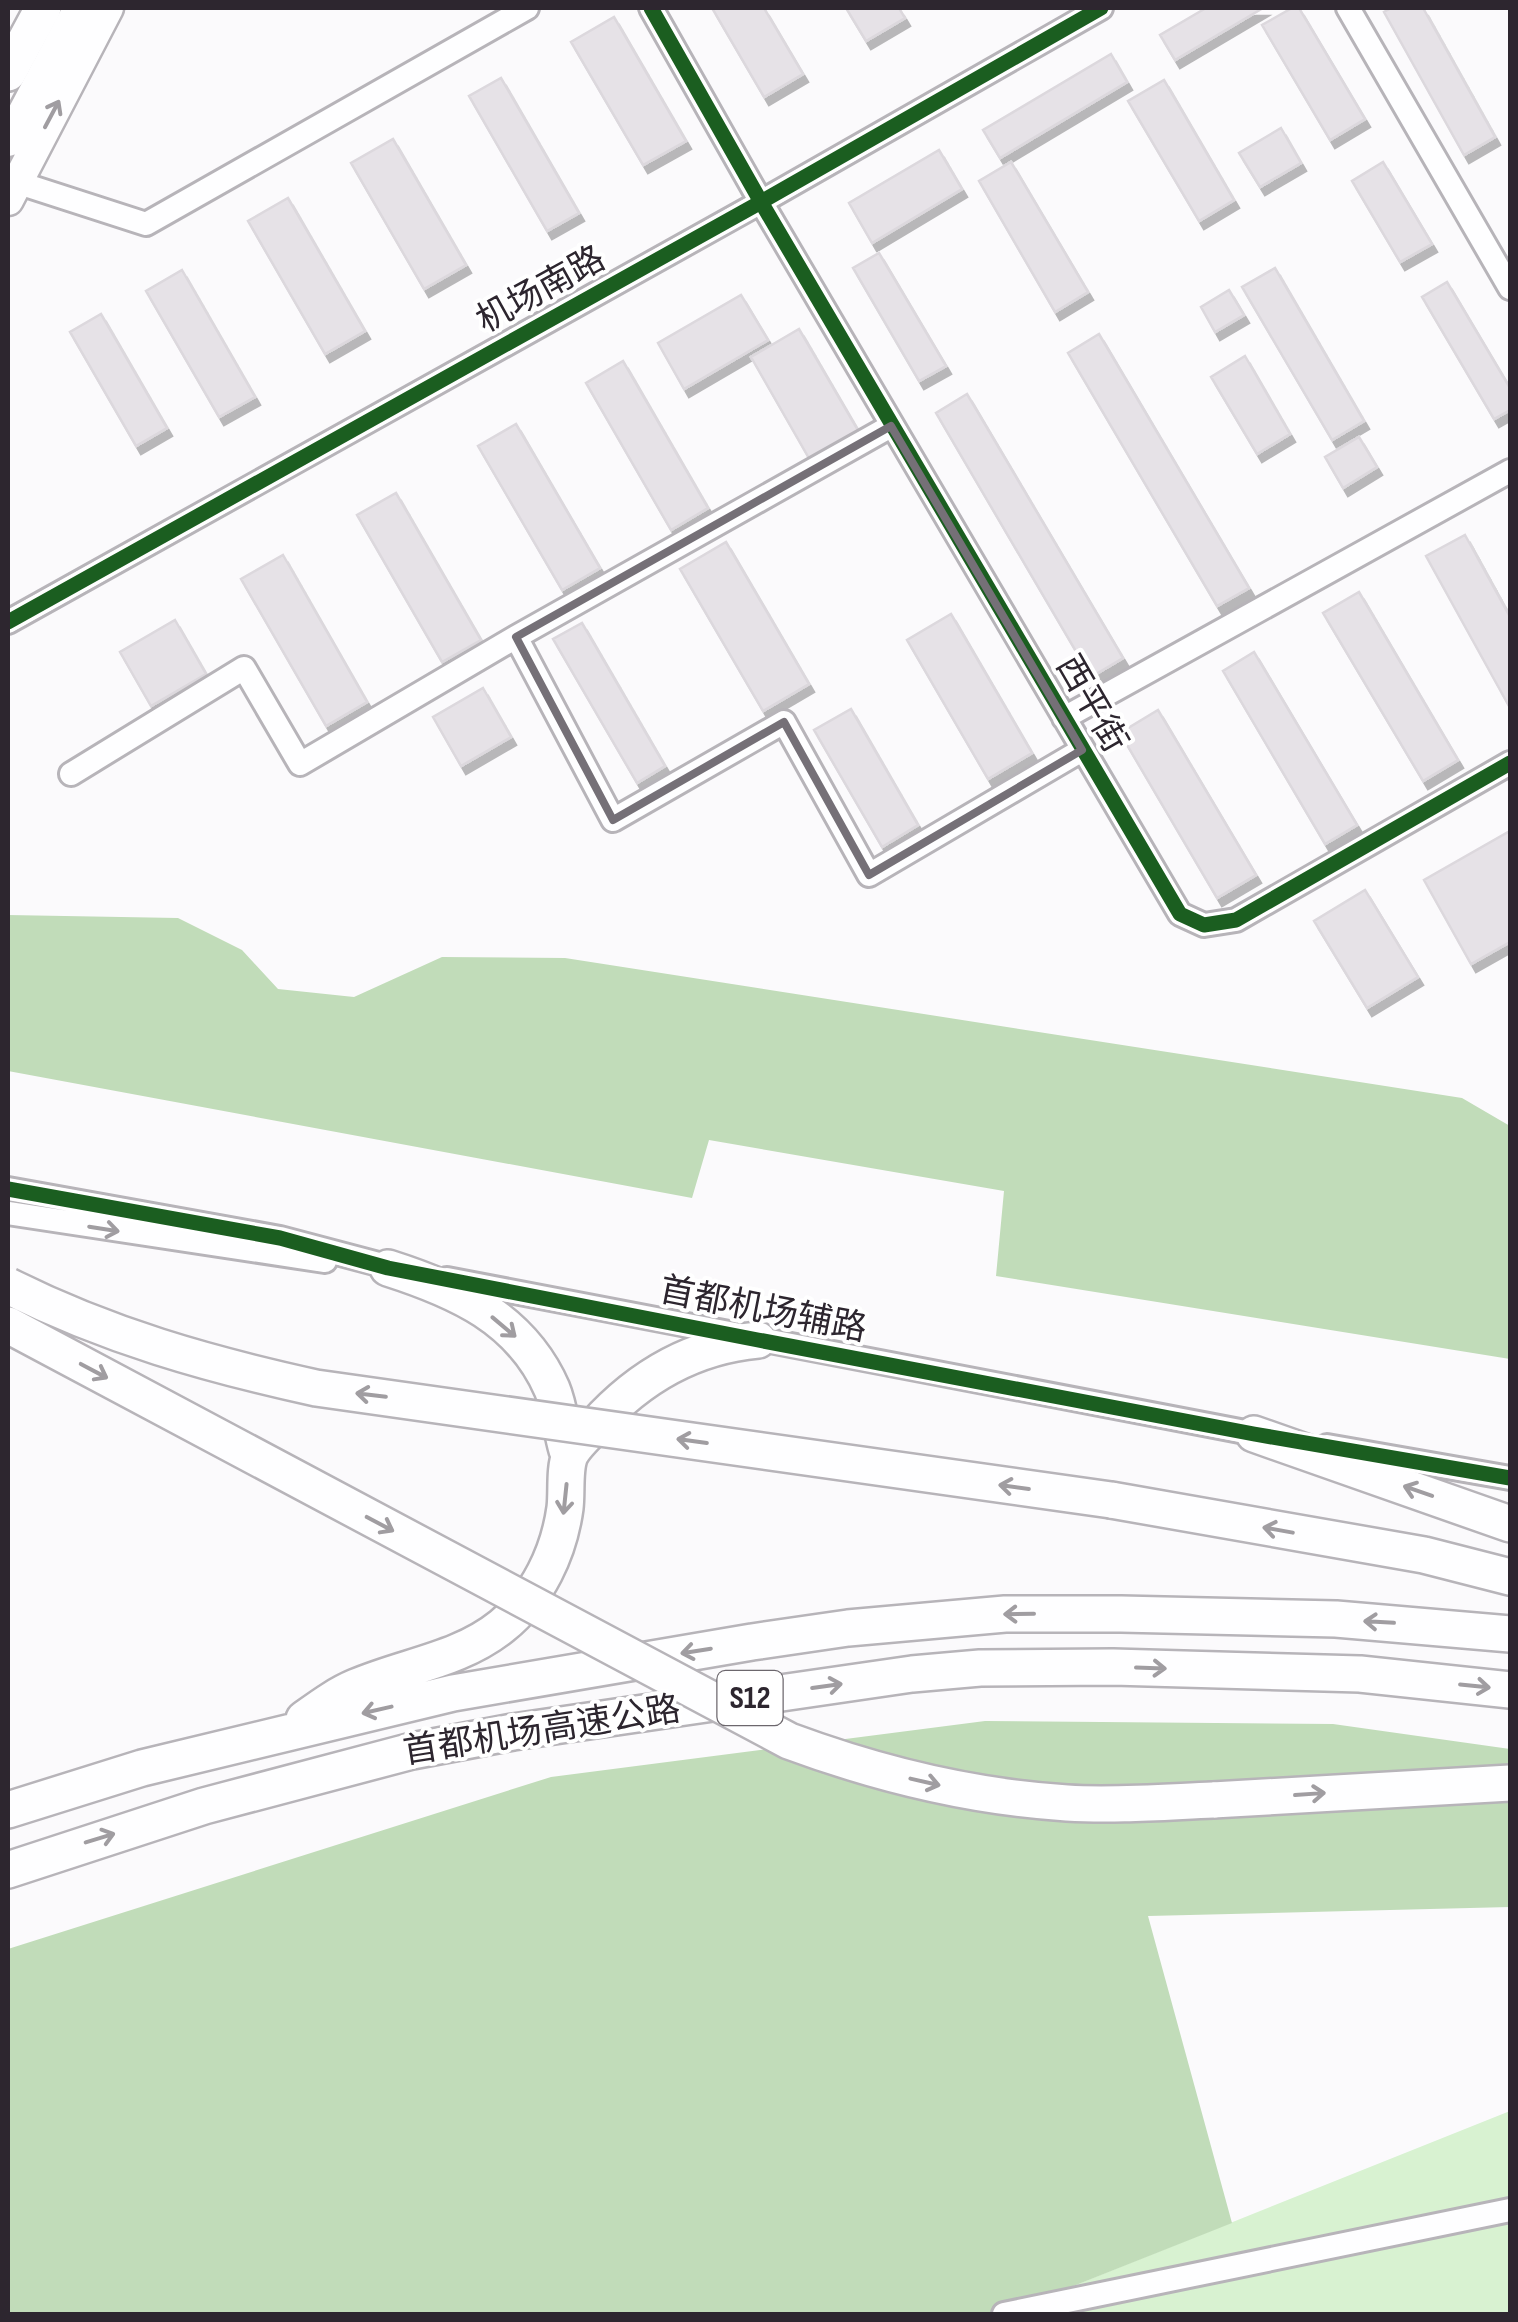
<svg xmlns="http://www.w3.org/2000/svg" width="1518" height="2322" font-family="'Sofia Sans Condensed','Noto Sans SC',sans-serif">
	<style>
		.green { fill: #d8f2d1 }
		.forest { fill: #c1dcb9 }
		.building { fill: #e6e2e7; stroke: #dcd8dd; stroke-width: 2.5; filter: url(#shadow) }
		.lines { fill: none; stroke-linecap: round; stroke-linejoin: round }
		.minor-casing { stroke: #b7b4b9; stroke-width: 28 }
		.major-casing { stroke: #b7b4b9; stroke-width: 35 }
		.highway-casing { stroke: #b7b4b9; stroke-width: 40 }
		.minor { stroke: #fefeff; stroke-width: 22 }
		.major { stroke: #fefeff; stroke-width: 30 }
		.highway { stroke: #fefeff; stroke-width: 35 }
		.highway-bridge-casing { stroke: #b7b4b9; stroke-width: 40; stroke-linecap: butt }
		.highway-bridge { stroke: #fefeff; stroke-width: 35 }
		.cycleway-casing { stroke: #fff; stroke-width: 21 }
		.cycleway { stroke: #1b5e20; stroke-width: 15 }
		.oneway { stroke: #a09da1 }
		.marked { fill: none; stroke: #757077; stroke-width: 8; stroke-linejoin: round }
		.labels { text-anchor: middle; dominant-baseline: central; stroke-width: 8; stroke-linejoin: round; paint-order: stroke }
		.shield { fill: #fff; stroke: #6c676d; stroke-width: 2.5 }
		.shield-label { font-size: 32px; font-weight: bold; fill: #2d262f }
		.street-label { font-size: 35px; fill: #2d262f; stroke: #fff }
	</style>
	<defs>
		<filter id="shadow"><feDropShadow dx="5" dy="8" stdDeviation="0" flood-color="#0004"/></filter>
	</defs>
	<rect width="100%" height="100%" fill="#fbfafc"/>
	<!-- green -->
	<path class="green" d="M 1510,2111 L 1510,2314 L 1003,2314 Z"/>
	<!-- forest -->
	<path class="forest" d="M 8,915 L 178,918 L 242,950 L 278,989 L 354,997 L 442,957 L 565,958 L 1462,1098 L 1510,1126 L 1510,1359 L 996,1276 L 1004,1191 L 709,1140 L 692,1198 L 8,1071 Z
		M 985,1721 L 1333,1724 L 1510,1749 L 1510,1907 L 1148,1916 L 1232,2223 L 1003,2314 L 8,2314 L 8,1949 L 551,1777 Z"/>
	<!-- building -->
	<path class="building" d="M 712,8 L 764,8 L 803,74 L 764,97 Z
		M 846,8 L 899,8 L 905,18 L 866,41 Z
		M 1206,8 L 1263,8 L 1175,60 L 1160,35 Z
		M 1292,8 L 1299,8 L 1365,119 L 1330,140 L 1262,25 Z
		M 1391,8 L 1423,8 L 1495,137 L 1464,155 L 1384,12 Z
		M 614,17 L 686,141 L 643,165 L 571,42 Z
		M 1111,54 L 1127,82 L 1000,158 L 983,130 Z
		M 501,78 L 579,213 L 547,231 L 469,96 Z
		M 1164,80 L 1234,200 L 1199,221 L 1128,101 Z
		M 1281,128 L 1301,163 L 1260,187 L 1239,153 Z
		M 393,139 L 466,265 L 424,289 L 351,163 Z
		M 939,150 L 962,189 L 872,243 L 849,203 Z
		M 1011,162 L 1088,292 L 1055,312 L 979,181 Z
		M 1383,162 L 1432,244 L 1400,262 L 1352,181 Z
		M 288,198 L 365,331 L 325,354 L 248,221 Z
		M 879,253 L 946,366 L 919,381 L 853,268 Z
		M 1275,268 L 1364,421 L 1332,440 L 1242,287 Z
		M 182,270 L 255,397 L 219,417 L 146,291 Z
		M 1447,282 L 1510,388 L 1510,410 L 1494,419 L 1422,297 Z
		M 1229,290 L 1244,315 L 1215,332 L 1201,307 Z
		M 741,295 L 768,340 L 684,389 L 658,343 Z
		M 101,314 L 167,428 L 136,446 L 70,332 Z
		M 799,329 L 859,432 L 810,460 L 751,357 Z
		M 1099,334 L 1249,588 L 1217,606 L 1068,353 Z
		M 1245,356 L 1290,434 L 1257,454 L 1211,377 Z
		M 623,361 L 708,508 L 671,530 L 586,383 Z
		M 967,394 L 1123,658 L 1091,677 L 936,413 Z
		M 516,424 L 600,568 L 562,590 L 478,446 Z
		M 1359,437 L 1377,467 L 1343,488 L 1325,457 Z
		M 396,493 L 481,640 L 442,662 L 357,515 Z
		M 1465,535 L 1510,617 L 1510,708 L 1426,556 Z
		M 726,542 L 809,684 L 763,711 L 680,569 Z
		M 283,555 L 367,702 L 326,726 L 241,579 Z
		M 1359,592 L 1458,760 L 1423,781 L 1323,613 Z
		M 951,614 L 1032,753 L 988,779 L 907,640 Z
		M 175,620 L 206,674 L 151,706 L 120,652 Z
		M 582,623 L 665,766 L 637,783 L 553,639 Z
		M 1254,652 L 1357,825 L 1325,844 L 1223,671 Z
		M 483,688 L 511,737 L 461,766 L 433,717 Z
		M 851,709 L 918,825 L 882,847 L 814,730 Z
		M 1158,710 L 1256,875 L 1217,898 L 1120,733 Z
		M 1510,831 L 1510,942 L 1471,964 L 1424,880 Z
		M 1365,890 L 1418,977 L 1367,1008 L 1314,921 Z"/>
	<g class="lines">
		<defs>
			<path id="minor" d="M 651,8 L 761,202 L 1180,914 L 1204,925 L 1236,920 L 1510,763
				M 1348,8 L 1510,288
				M 16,182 L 146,224 L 527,8
				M 8,622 L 761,202 L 1101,8
				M 516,637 L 613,820 L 784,722 L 869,875 L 1082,750
				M 1064,718 L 1510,471
				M 71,774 L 244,668 L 300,764 L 516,637 L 891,426
				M 8,1189 L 280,1238 L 401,1270
				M 8,1213 L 325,1261
				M 447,1279 L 1266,1436
				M 1327,1446 L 1510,1478
				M 1004,2314 L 1510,2210"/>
			<path id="major" d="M 8,141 L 79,8
				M 8,200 L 108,8"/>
			<path id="highway" d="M 8,73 L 43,8
				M 388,1268 C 457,1290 521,1318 552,1389 C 560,1408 561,1430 567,1450
				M 1254,1434 L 1510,1524
				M 1111,1500 L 1424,1555 L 1510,1577
				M 304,1719 C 321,1707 337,1695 356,1687 C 405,1666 460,1660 502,1626 C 538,1597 559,1552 565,1508 C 567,1492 564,1469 570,1455 C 575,1445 587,1434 595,1426 C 639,1377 692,1346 758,1340
				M 1213,1800 L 1510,1783
				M 8,1810 L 142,1768 L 453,1693 L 752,1642 L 848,1628 L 1005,1614 L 1121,1614 L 1336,1619 L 1510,1634
				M 8,1870 L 204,1806 L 412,1751 L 513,1732 L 912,1674 L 980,1668 L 1113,1667 L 1360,1674 L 1510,1690"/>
		</defs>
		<!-- minor casing -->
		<use href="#minor" class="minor-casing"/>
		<!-- major casing -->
		<use href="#major" class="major-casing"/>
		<!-- highway casing -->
		<use href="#highway" class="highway-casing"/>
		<!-- minor -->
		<use href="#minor" class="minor"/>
		<!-- major -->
		<use href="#major" class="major"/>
		<!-- highway -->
		<use href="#highway" class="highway"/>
		<defs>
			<path id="highway-bridge" d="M 8,1286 C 108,1336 207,1364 316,1388 L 1111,1500
				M 8,1325 L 789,1741 C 878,1774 972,1797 1067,1803 C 1115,1806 1165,1802 1213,1800"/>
		</defs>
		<!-- highway-bridge casing -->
		<use href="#highway-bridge" class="highway-bridge-casing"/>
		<!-- highway-bridge -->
		<use href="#highway-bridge" class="highway-bridge"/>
		<defs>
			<path id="cycleway" d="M 651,8 L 761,202 L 1180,914 L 1204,925 L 1236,920 L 1510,763
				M 8,622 L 761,202 L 1101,8
				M 8,1189 L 280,1238 L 388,1268 L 758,1340 L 1254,1434 L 1510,1478"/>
		</defs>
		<!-- cycleway casing -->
		<use href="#cycleway" class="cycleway-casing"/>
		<!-- cycleway -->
		<use href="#cycleway" class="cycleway"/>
	</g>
	<!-- one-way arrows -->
	<defs><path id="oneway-shaft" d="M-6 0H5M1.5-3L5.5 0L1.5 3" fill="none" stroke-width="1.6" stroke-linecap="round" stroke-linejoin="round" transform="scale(2.5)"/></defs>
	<g class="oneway">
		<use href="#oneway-shaft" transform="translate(52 114) rotate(-62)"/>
		<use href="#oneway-shaft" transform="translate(104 1229) rotate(9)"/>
		<use href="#oneway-shaft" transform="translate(504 1327) rotate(40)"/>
		<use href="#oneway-shaft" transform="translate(94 1371) rotate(28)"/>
		<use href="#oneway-shaft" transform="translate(371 1395) rotate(-173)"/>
		<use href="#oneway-shaft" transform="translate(692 1441) rotate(-172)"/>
		<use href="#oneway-shaft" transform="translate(1014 1487) rotate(-172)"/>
		<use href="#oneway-shaft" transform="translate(1418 1491) rotate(-161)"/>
		<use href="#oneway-shaft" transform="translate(565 1499) rotate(96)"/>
		<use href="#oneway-shaft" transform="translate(380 1524) rotate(28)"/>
		<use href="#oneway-shaft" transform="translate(1278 1530) rotate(-170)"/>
		<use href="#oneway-shaft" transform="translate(1019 1614) rotate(179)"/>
		<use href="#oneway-shaft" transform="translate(1379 1622) rotate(-177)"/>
		<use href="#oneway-shaft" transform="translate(696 1651) rotate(171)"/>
		<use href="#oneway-shaft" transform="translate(1151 1668) rotate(2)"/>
		<use href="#oneway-shaft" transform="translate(827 1686) rotate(-8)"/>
		<use href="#oneway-shaft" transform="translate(1475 1686) rotate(6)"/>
		<use href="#oneway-shaft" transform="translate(377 1710) rotate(167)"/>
		<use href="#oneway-shaft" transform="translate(925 1782) rotate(13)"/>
		<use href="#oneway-shaft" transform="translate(1310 1794) rotate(-4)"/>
		<use href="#oneway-shaft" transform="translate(100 1838) rotate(-17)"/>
	</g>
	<!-- marked area -->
	<path class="marked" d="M 891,426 L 1082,750 L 869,875 L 784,722 L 613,820 L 516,637 Z"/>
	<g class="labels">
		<!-- shield labels -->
		<rect class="shield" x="717.5" y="1671" width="65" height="54" rx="8"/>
		<g class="shield-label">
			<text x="750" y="1698">S12</text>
		</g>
		<!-- street labels -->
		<g class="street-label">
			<text transform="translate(541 290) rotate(-29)">机场南路</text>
			<text transform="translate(1091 704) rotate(60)">西平街</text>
			<text transform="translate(763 1310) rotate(11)">首都机场辅路</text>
			<text transform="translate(542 1731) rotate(-9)">首都机场高速公路</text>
		</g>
	</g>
	<!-- border -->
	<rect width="1518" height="2322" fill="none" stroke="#2d262f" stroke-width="20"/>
</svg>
